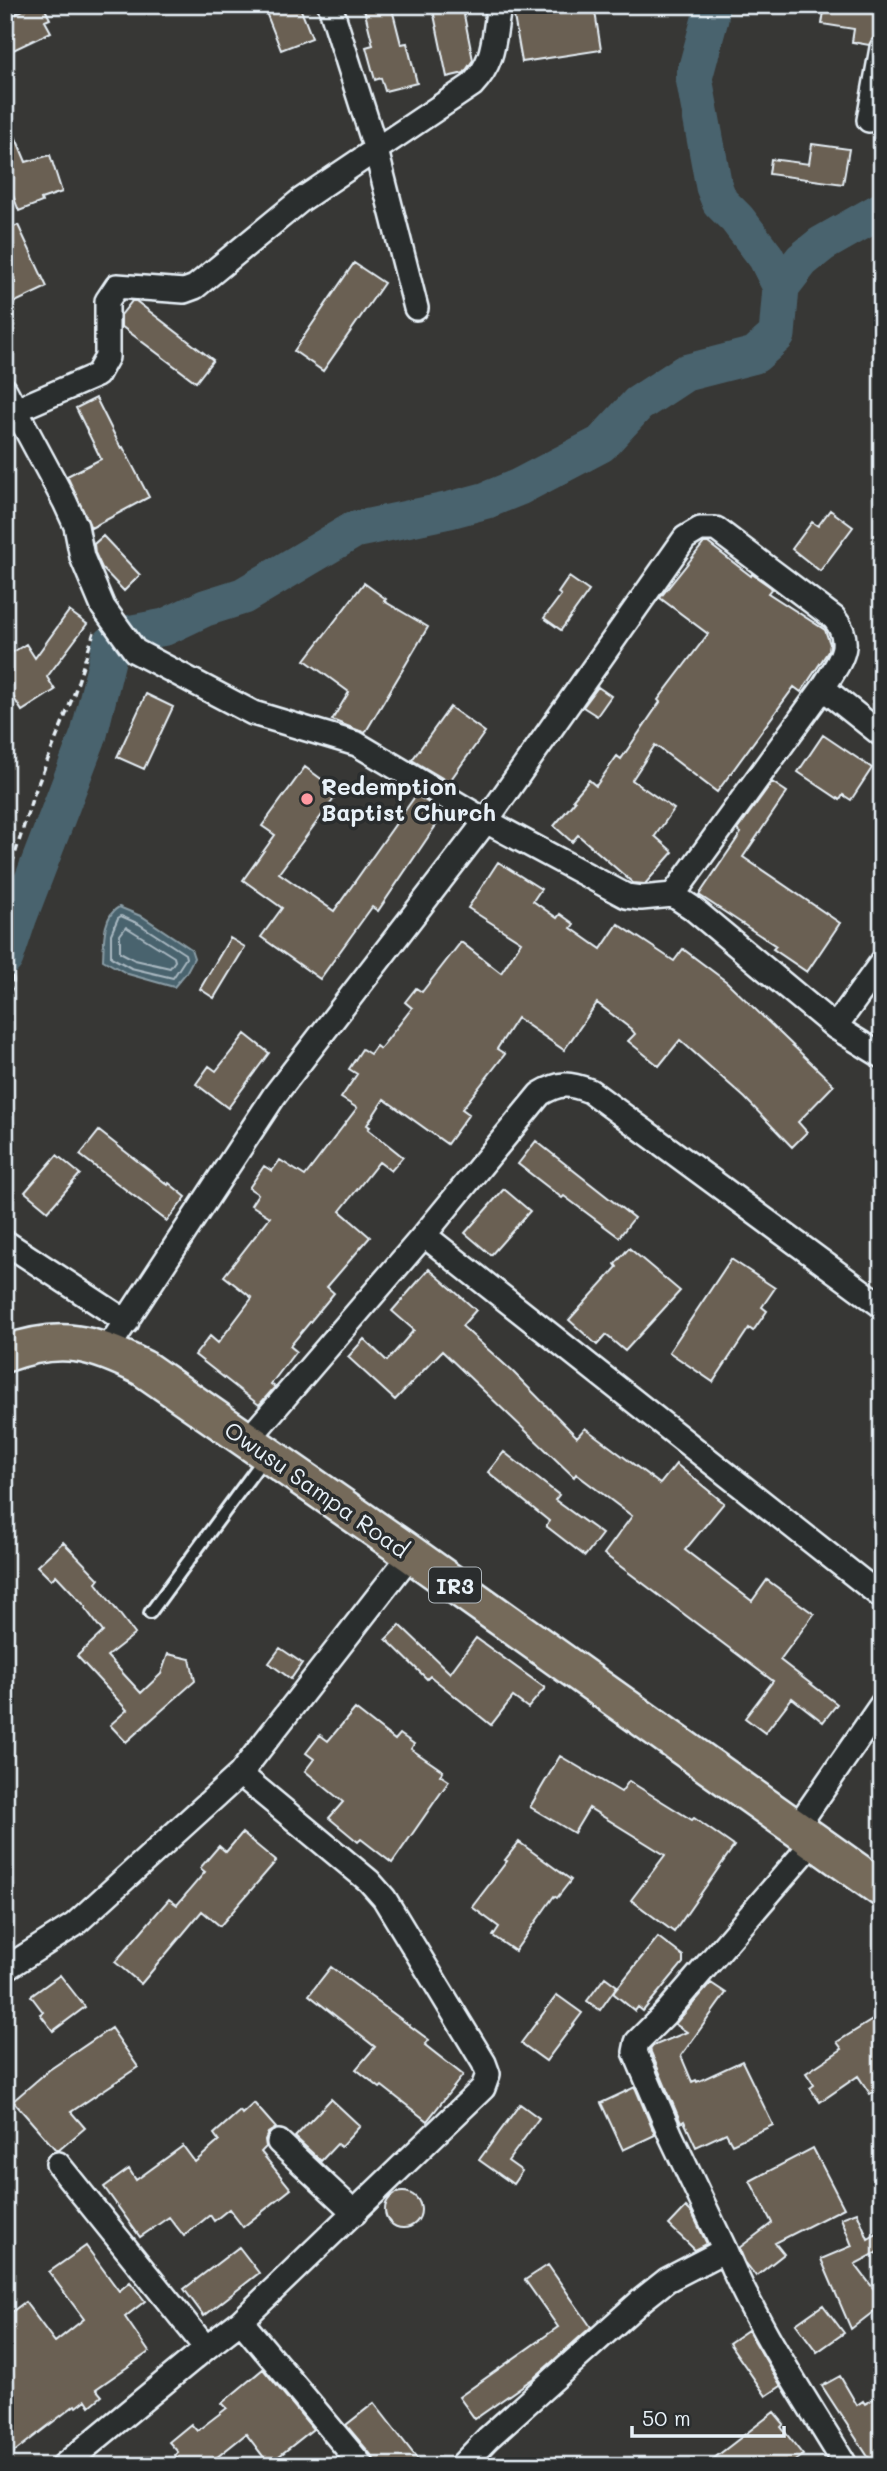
<svg xmlns="http://www.w3.org/2000/svg" width="887" height="2471" font-family="Mali,sans-serif">
	<style>
		.water { fill: #4a636e; stroke: #899ca5; stroke-width: 2 }
		.lines { fill: none; stroke-linecap: round; stroke-linejoin: round }
		.shore { stroke: #a9b8c1; stroke-width: 2 }
		.river { stroke: #4a636e; stroke-width: 37 }
		.building { fill: #6b6052; stroke: #e8f1f8; stroke-width: 2 }
		.service-casing { stroke: #e8f1f8; stroke-width: 16 }
		.minor-casing { stroke: #e8f1f8; stroke-width: 28 }
		.primary-casing { stroke: #e8f1f8; stroke-width: 40 }
		.path { stroke: #e8f1f8; stroke-width: 3.5; stroke-dasharray: 7 5; stroke-linecap: butt }
		.service { stroke: #2a2d2e; stroke-width: 10 }
		.minor { stroke: #2a2d2e; stroke-width: 23 }
		.primary { stroke: #746a5a; stroke-width: 35 }
		.poi-dot { fill: #ff9aa2; stroke: #2a2d2e; stroke-width: 2.5 }
		.labels { text-anchor: middle; dominant-baseline: central; stroke-width: 7; stroke-linejoin: round; paint-order: stroke }
		.shield { fill: #2a2d2e; stroke: #afb6bb; stroke-width: 2 }
		.shield-label { font-size: 21px; font-weight: bold; fill: #e8f1f8 }
		.poi-label { font-size: 23px; font-weight: bold; fill: #e8f1f8; stroke: #2a2d2e; text-anchor: start }
		.street-label { font-size: 23px; fill: #e8f1f8; stroke: #2a2d2e }
	</style>
	<rect width="100%" height="100%" fill="#373735"/>
	<filter id="ink" filterUnits="userSpaceOnUse"><feTurbulence type="fractalNoise" baseFrequency=".0143" numOctaves="2"/><feDisplacementMap in="SourceGraphic" scale="14" xChannelSelector="R" yChannelSelector="G"/><feConvolveMatrix kernelMatrix="1 2 1 2 8 2 1 2 1" color-interpolation-filters="sRGB"/></filter>
	<g filter="url(#ink)">
		<!-- water -->
		<path class="water" d="M 119,907 L 143,917 L 191,949 L 194,958 L 186,973 L 174,987 L 128,974 L 103,960 C 104,944 102,916 119,907 Z"/>
		<g class="lines">
			<!-- shore -->
			<path class="shore" d="M 121,916 L 139,924 L 185,954 L 186,958 L 173,978 L 131,968 L 111,957 L 111,934 L 118,918 Z
				M 126,927 L 174,957 L 175,961 L 170,968 L 135,960 L 120,952 L 120,935 Z"/>
			<!-- river -->
			<path class="river" d="M 781,287 L 802,260 L 822,244 L 882,210
				M 128,634 L 165,627 L 205,608 L 243,596 L 354,530 L 450,510 L 487,500 L 519,487 L 601,444 L 638,404 L 685,373 L 755,355 L 777,335 L 781,287 L 766,257 L 737,219 L 720,202 L 714,187 L 694,78 L 710,19 L 711,5
				M 5,958 L 19,916 L 89,734 L 111,644"/>
		</g>
		<!-- building -->
		<path class="building" d="M 33,5 L 43,5 L 50,19 L 45,21 L 51,32 L 5,54 L 5,19 Z
			M 263,5 L 299,5 L 312,38 L 281,50 Z
			M 363,5 L 391,5 L 401,44 L 407,43 L 417,83 L 385,91 L 381,78 L 375,80 L 366,47 L 373,45 Z
			M 432,5 L 462,5 L 473,60 L 464,73 L 447,77 Z
			M 512,5 L 594,5 L 601,50 L 522,62 Z
			M 825,5 L 881,5 L 876,35 L 869,45 L 852,42 L 854,29 L 822,24 Z
			M 5,112 L 26,162 L 50,155 L 62,192 L 41,199 L 42,202 L 19,211 L 5,175 Z
			M 812,144 L 849,149 L 843,184 L 769,174 L 771,159 L 809,164 Z
			M 18,225 L 47,287 L 5,307 L 5,288 L 16,283 L 5,260 L 5,231 Z
			M 354,263 L 384,283 L 323,371 L 294,351 Z
			M 132,301 L 136,301 L 213,360 L 196,382 L 121,326 L 121,315 Z
			M 96,398 L 121,448 L 123,447 L 149,497 L 91,528 L 67,476 L 101,459 L 76,408 Z
			M 830,510 L 853,527 L 820,571 L 792,549 L 812,522 L 818,526 Z
			M 103,536 L 140,575 L 124,591 L 102,568 L 95,553 L 94,544 Z
			M 704,543 L 708,543 L 751,576 L 752,574 L 772,588 L 768,593 L 825,630 L 830,644 L 829,650 L 801,692 L 794,687 L 717,792 L 655,745 L 632,780 L 674,809 L 655,836 L 673,852 L 645,884 L 633,883 L 578,835 L 572,842 L 554,826 L 575,801 L 573,799 L 589,780 L 596,786 L 617,756 L 621,759 L 660,702 L 658,700 L 708,634 L 660,598 Z
			M 569,577 L 589,591 L 561,630 L 544,618 L 561,595 L 558,593 Z
			M 364,583 L 386,599 L 384,601 L 428,627 L 365,733 L 332,720 L 349,692 L 305,660 Z
			M 69,611 L 87,624 L 47,677 L 55,690 L 22,711 L 5,684 L 5,657 L 26,644 L 35,658 Z
			M 598,687 L 611,696 L 597,716 L 583,707 Z
			M 146,694 L 173,707 L 144,769 L 117,757 Z
			M 450,707 L 485,732 L 449,782 L 412,760 Z
			M 823,735 L 872,768 L 851,800 L 843,795 L 840,800 L 798,772 Z
			M 305,767 L 339,792 L 279,873 L 334,911 L 416,795 L 432,805 L 429,810 L 441,818 L 378,911 L 372,907 L 320,979 L 261,937 L 282,908 L 243,880 L 275,835 L 262,826 Z
			M 772,782 L 787,792 L 743,857 L 840,923 L 807,972 L 773,949 L 776,946 L 699,895 L 741,833 L 737,830 Z
			M 498,862 L 541,889 L 533,901 L 557,918 L 560,914 L 574,924 L 571,928 L 601,949 L 618,924 L 674,961 L 683,949 L 727,982 L 834,1085 L 798,1122 L 807,1132 L 792,1147 L 745,1098 L 680,1040 L 659,1066 L 628,1041 L 635,1034 L 631,1029 L 597,1003 L 564,1050 L 517,1018 L 497,1049 L 505,1054 L 462,1109 L 469,1114 L 447,1144 L 384,1099 L 367,1125 L 370,1127 L 368,1129 L 403,1157 L 391,1171 L 379,1162 L 340,1211 L 370,1237 L 327,1287 L 334,1293 L 290,1346 L 296,1351 L 271,1384 L 275,1387 L 259,1405 L 195,1355 L 210,1336 L 218,1343 L 252,1298 L 224,1276 L 270,1217 L 251,1205 L 258,1194 L 249,1188 L 264,1166 L 272,1171 L 280,1160 L 305,1176 L 357,1108 L 341,1098 L 357,1074 L 349,1069 L 362,1049 L 370,1054 L 376,1046 L 380,1049 L 412,1008 L 405,1002 L 416,988 L 422,992 L 461,942 L 501,973 L 521,942 L 468,908 Z
			M 230,938 L 245,947 L 214,998 L 200,989 Z
			M 245,1034 L 269,1053 L 228,1108 L 196,1084 L 209,1066 L 216,1071 Z
			M 99,1131 L 168,1185 L 169,1183 L 186,1197 L 167,1221 L 80,1155 Z
			M 536,1141 L 634,1218 L 619,1237 L 564,1196 L 562,1198 L 518,1164 Z
			M 57,1155 L 80,1174 L 48,1211 L 25,1192 Z
			M 504,1189 L 530,1211 L 491,1255 L 465,1233 Z
			M 629,1248 L 680,1291 L 625,1351 L 606,1335 L 597,1345 L 569,1320 L 617,1267 L 615,1264 Z
			M 731,1259 L 775,1288 L 762,1307 L 767,1311 L 753,1331 L 749,1328 L 713,1382 L 669,1352 Z
			M 429,1269 L 476,1310 L 462,1326 L 513,1372 L 577,1437 L 585,1428 L 660,1484 L 676,1464 L 724,1503 L 685,1550 L 752,1601 L 767,1580 L 814,1614 L 780,1660 L 837,1704 L 823,1722 L 792,1698 L 765,1733 L 745,1718 L 773,1681 L 604,1554 L 632,1516 L 576,1474 L 574,1477 L 442,1351 L 395,1400 L 348,1357 L 364,1339 L 387,1361 L 414,1330 L 392,1311 Z
			M 504,1452 L 559,1495 L 555,1500 L 602,1534 L 585,1556 L 546,1526 L 549,1521 L 488,1472 Z
			M 63,1542 L 99,1579 L 96,1583 L 135,1634 L 107,1656 L 141,1693 L 161,1674 L 168,1654 L 190,1659 L 195,1681 L 126,1742 L 110,1725 L 127,1710 L 77,1656 L 103,1632 L 85,1608 L 86,1607 L 56,1575 L 51,1580 L 37,1566 Z
			M 400,1625 L 450,1673 L 476,1638 L 545,1688 L 528,1708 L 513,1697 L 491,1725 L 430,1676 L 427,1679 L 386,1639 Z
			M 280,1648 L 302,1663 L 291,1679 L 269,1663 Z
			M 355,1709 L 395,1740 L 400,1734 L 414,1744 L 411,1749 L 443,1771 L 440,1775 L 449,1781 L 392,1863 L 361,1839 L 358,1842 L 329,1818 L 343,1802 L 305,1771 L 314,1759 L 306,1753 L 320,1735 L 328,1741 Z
			M 560,1756 L 621,1792 L 629,1781 L 692,1820 L 694,1818 L 734,1846 L 674,1932 L 631,1900 L 665,1855 L 589,1808 L 574,1833 L 530,1807 Z
			M 242,1833 L 276,1861 L 220,1926 L 202,1911 L 141,1984 L 115,1962 L 169,1899 L 177,1905 L 205,1872 L 200,1868 L 219,1846 L 226,1852 Z
			M 519,1842 L 571,1880 L 557,1898 L 554,1896 L 515,1951 L 493,1936 L 499,1927 L 472,1907 L 507,1861 L 505,1860 Z
			M 658,1937 L 683,1956 L 683,1963 L 643,2011 L 638,2007 L 635,2011 L 613,1993 Z
			M 331,1967 L 429,2040 L 425,2045 L 463,2075 L 427,2121 L 382,2086 L 380,2088 L 356,2069 L 375,2047 L 309,1995 Z
			M 60,1975 L 85,2007 L 53,2031 L 40,2014 L 43,2012 L 31,1996 Z
			M 605,1977 L 617,1986 L 600,2010 L 587,2001 Z
			M 711,1983 L 726,1993 L 681,2056 L 692,2082 L 696,2080 L 697,2082 L 742,2061 L 773,2125 L 732,2144 L 726,2133 L 696,2147 L 684,2121 L 681,2123 L 650,2050 L 653,2046 L 687,2032 L 675,2024 Z
			M 557,1995 L 582,2013 L 546,2061 L 521,2043 Z
			M 882,2014 L 882,2087 L 870,2094 L 858,2076 L 820,2102 L 810,2088 L 814,2085 L 806,2073 L 842,2049 L 837,2042 Z
			M 111,2028 L 138,2067 L 71,2112 L 85,2128 L 59,2150 L 56,2150 L 13,2101 L 49,2070 Z
			M 635,2087 L 655,2135 L 623,2150 L 601,2103 Z
			M 331,2099 L 360,2126 L 341,2147 L 337,2144 L 321,2161 L 295,2137 Z
			M 254,2103 L 276,2128 L 268,2133 L 265,2140 L 266,2147 L 261,2152 L 291,2189 L 243,2227 L 229,2209 L 214,2221 L 210,2215 L 184,2236 L 169,2217 L 140,2237 L 104,2187 L 129,2169 L 136,2180 L 183,2146 L 195,2162 L 219,2141 L 214,2134 L 240,2111 L 242,2114 Z
			M 520,2104 L 539,2118 L 508,2161 L 522,2171 L 513,2184 L 479,2160 Z
			M 813,2148 L 844,2208 L 775,2243 L 784,2254 L 756,2276 L 745,2262 L 739,2248 L 772,2223 L 750,2181 Z
			M385 2210a18 18 0 1 1 36 0a18 18 0 1 1-36 0Z
			M 686,2207 L 692,2213 L 707,2244 L 695,2250 L 669,2225 Z
			M 857,2212 L 868,2239 L 882,2231 L 882,2250 L 855,2264 L 882,2300 L 882,2305 L 851,2329 L 821,2259 L 852,2246 L 841,2218 Z
			M 86,2246 L 119,2291 L 130,2282 L 145,2301 L 125,2317 L 149,2352 L 96,2389 L 102,2396 L 90,2406 L 86,2400 L 77,2407 L 75,2405 L 5,2459 L 5,2317 L 25,2302 L 55,2342 L 84,2319 L 49,2272 Z
			M 239,2247 L 259,2273 L 204,2316 L 184,2289 Z
			M 548,2265 L 591,2327 L 535,2377 L 475,2419 L 459,2397 L 558,2327 L 525,2280 Z
			M 823,2305 L 844,2333 L 817,2352 L 796,2324 Z
			M 748,2330 L 781,2386 L 766,2396 L 729,2343 Z
			M 263,2369 L 313,2429 L 269,2464 L 246,2434 L 206,2466 L 183,2466 L 175,2455 L 178,2452 L 169,2442 L 191,2424 L 197,2431 L 227,2408 L 222,2403 Z
			M 840,2376 L 857,2405 L 863,2401 L 865,2404 L 882,2394 L 882,2466 L 874,2466 L 822,2386 Z
			M 374,2403 L 423,2466 L 376,2465 L 373,2457 L 346,2425 Z
			M 774,2412 L 784,2424 L 781,2427 L 803,2455 L 788,2466 L 704,2466 Z"/>
		<g class="lines">
			<defs>
				<path id="service" d="M 150,1613 L 265,1457"/>
				<path id="minor" d="M 330,5 L 376,150 L 416,308
					M 869,120 L 882,48
					M 5,390 L 65,502 L 76,526 L 82,557 L 103,607 L 135,651 L 253,713 L 357,744 L 486,821 L 626,896 L 641,898 L 673,895 L 691,907 L 835,1027 L 882,1056
					M 16,410 L 97,375 L 107,357 L 107,301 L 117,286 L 184,291 L 195,287 L 301,200 L 472,85 C 494,62 493,43 498,13
					M 823,688 L 882,735
					M 835,1027 L 882,962
					M 424,1235 L 882,1597
					M 5,1242 L 127,1322
					M 107,1350 L 274,1096 L 486,821 L 685,538 L 700,529 L 716,529 L 834,618 C 856,645 838,663 823,688 L 673,895
					M 247,1441 L 424,1235 L 540,1094 C 560,1082 569,1083 590,1091 L 882,1306
					M 797,1827 L 882,1704
					M 5,1969 L 74,1925 L 240,1774 L 411,1554
					M 279,2142 L 355,2213
					M 58,2164 L 206,2348
					M 725,2250 L 671,2136 L 635,2052 L 637,2042 L 665,2014 L 815,1840
					M 241,2321 L 362,2466
					M 63,2466 L 206,2348 L 241,2321 L 483,2088 L 488,2074 L 484,2063 L 384,1898 L 369,1881 L 240,1774
					M 461,2466 L 488,2438 L 643,2299 L 667,2280 L 725,2250 C 756,2326 804,2396 846,2466"/>
				<path id="primary" d="M 5,1354 C 61,1334 92,1342 143,1368 L 411,1554 L 882,1889"/>
			</defs>
			<!-- service casing -->
			<use href="#service" class="service-casing"/>
			<!-- minor casing -->
			<use href="#minor" class="minor-casing"/>
			<!-- primary casing -->
			<use href="#primary" class="primary-casing"/>
			<!-- path -->
			<path class="path" d="M 5,887 L 32,799 L 74,694 L 94,632
				M 5,966 C 18,978 13,987 5,1001"/>
			<!-- service -->
			<use href="#service" class="service"/>
			<!-- minor -->
			<use href="#minor" class="minor"/>
			<!-- primary -->
			<use href="#primary" class="primary"/>
		</g>
	</g>
	<!-- markers -->
	<circle class="poi-dot" cx="307" cy="799" r="7"/>
	<g class="labels">
		<!-- shield labels -->
		<rect class="shield" x="429" y="1567.5" width="52" height="35" rx="5"/>
		<g class="shield-label">
			<text x="455" y="1585">IR3</text>
		</g>
		<!-- poi labels -->
		<g class="poi-label">
			<text x="321" y="786">Redemption<tspan x="321" dy="26">Baptist Church</tspan></text>
		</g>
		<!-- street labels -->
		<g class="street-label">
			<text transform="translate(317 1489) rotate(35)">Owusu Sampa Road</text>
		</g>
	</g>
	<!-- margin -->
	<rect width="887" height="2471" fill="none" stroke="#2a2d2e" stroke-width="28"/>
	<rect x="14" y="14" width="859" height="2443" fill="none" stroke="#e8f1f8" stroke-width="2.5" filter="url(#ink)"/>
	<!-- scale -->
	<path d="M632 2426v10h152v-10" fill="none" stroke="#e8f1f8" stroke-width="3.5"/>
	<text x="642" y="2426" font-size="21" fill="#e8f1f8" stroke="#2a2d2e" stroke-width="5" paint-order="stroke">50 m</text>
</svg>
